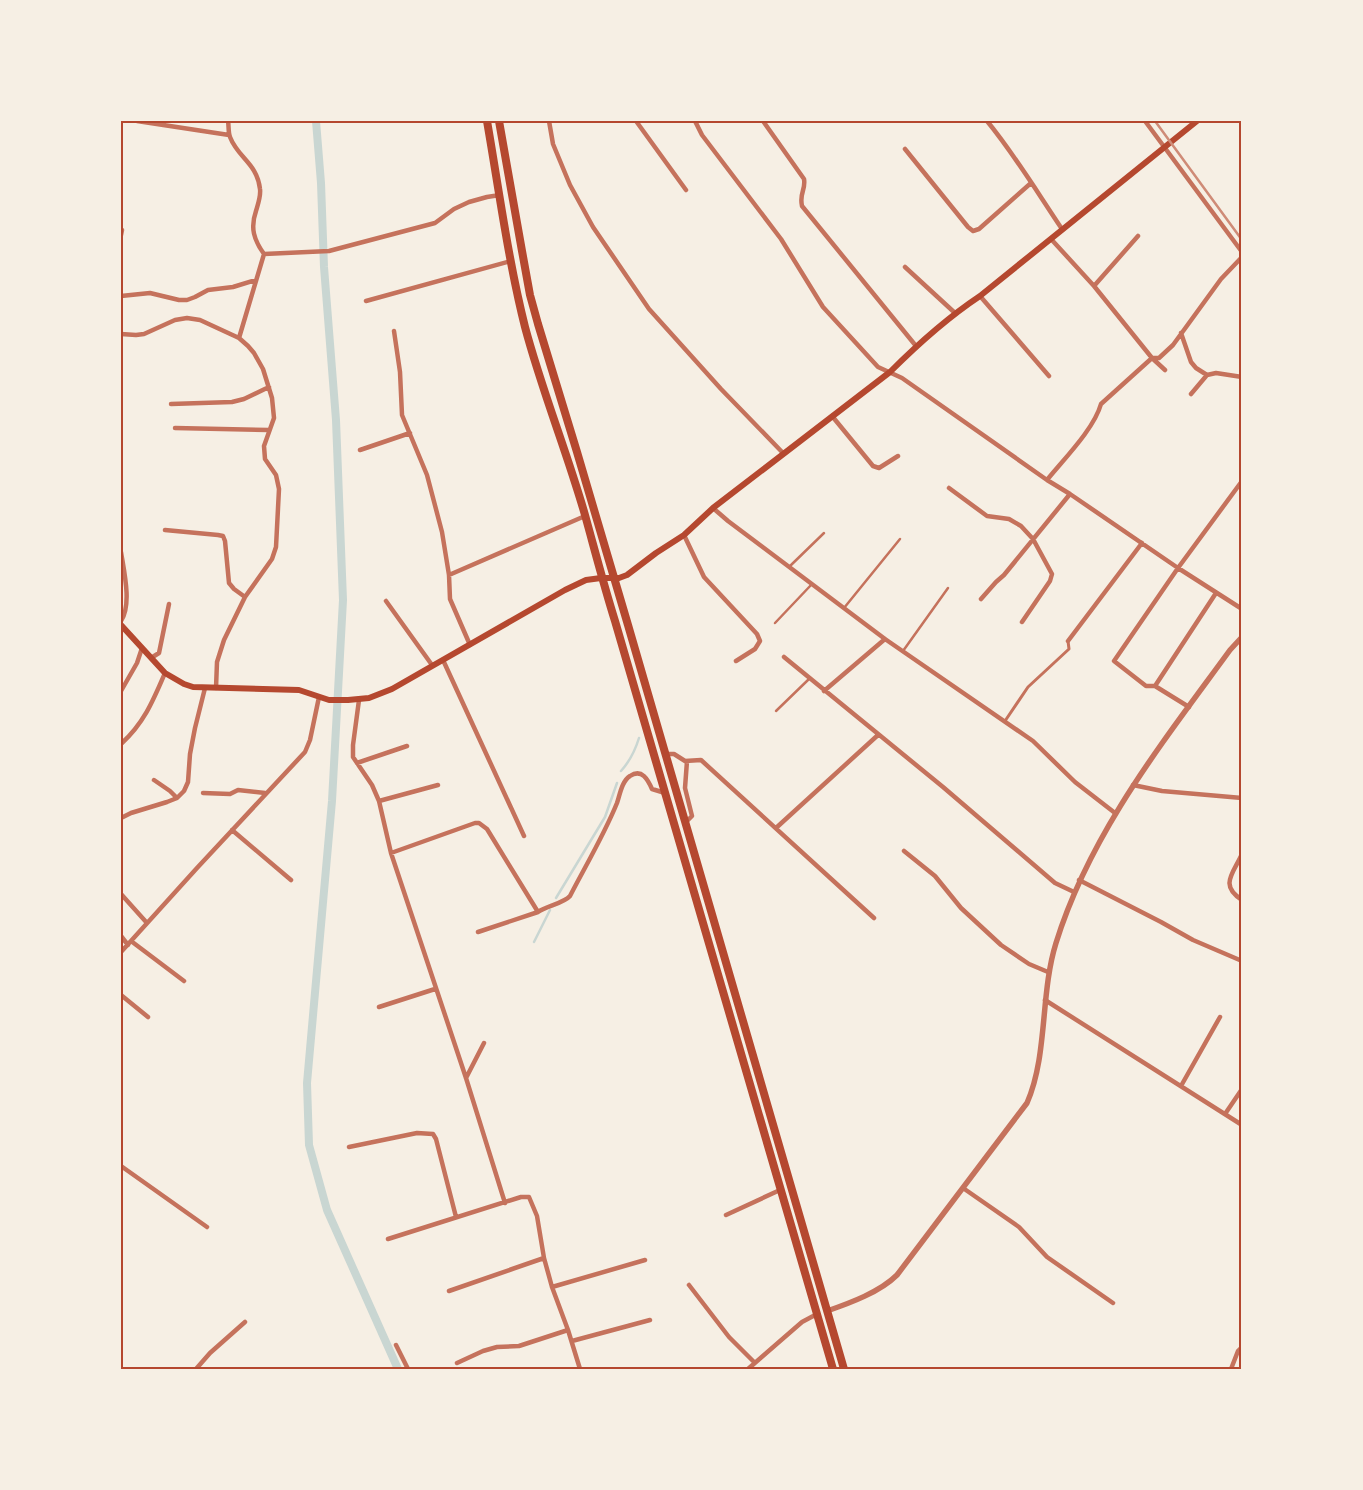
<svg xmlns="http://www.w3.org/2000/svg" width="1363" height="1490" font-family="Inter,sans-serif">
	<style>
		.lines { fill: none; stroke-linecap: round; stroke-linejoin: round }
		.stream { stroke: #c9d6d2; stroke-width: 2.5 }
		.canal { stroke: #c9d6d2; stroke-width: 8 }
		.service { stroke: #c5725c; stroke-width: 2.5 }
		.pedestrian { stroke: #c5725c; stroke-width: 3 }
		.minor { stroke: #c5725c; stroke-width: 4.5 }
		.tertiary { stroke: #c5725c; stroke-width: 5.5 }
		.secondary { stroke: #b5482f; stroke-width: 6 }
		.trunk { stroke: #b5482f; stroke-width: 8 }
		.rail { stroke: #cf8b77; stroke-width: 2.5 }
		.neatline { fill: none; stroke: #b5482f; stroke-width: 2 }
	</style>
	<rect width="100%" height="100%" fill="#f6efe4"/>
	<g class="lines">
		<!-- stream -->
		<path class="stream" d="M 621,771 C 630,761 635,751 639,738
			M 556,898 L 605,817 L 617,783
			M 534,942 L 550,910"/>
		<!-- canal -->
		<path class="canal" d="M 316,121 L 321,183 L 324,267 L 336,420 L 343,600 L 332,801 L 307,1083 L 309,1145 L 327,1210 L 398,1369"/>
		<!-- service -->
		<path class="service" d="M 789,567 L 824,533
			M 844,608 L 900,539
			M 775,623 L 812,584
			M 903,651 L 948,588
			M 776,711 L 809,679"/>
		<!-- pedestrian -->
		<path class="pedestrian" d="M 1005,721 L 1028,687 L 1069,649 L 1068,641"/>
		<!-- minor -->
		<path class="minor" d="M 137,121 L 229,135
			M 228,121 C 229,126 228,132 230,137 C 238,158 257,163 260,189 C 261,196 258,204 256,211 C 250,228 254,240 264,254
			M 549,121 L 553,144 L 570,185 L 593,227 L 649,309 L 721,389 L 783,453
			M 636,121 L 686,190
			M 695,121 L 702,135 L 781,239 L 823,307 L 878,367 L 902,378 L 1047,480 L 1070,494 L 1178,568 L 1242,609
			M 763,121 L 804,179 C 806,190 799,193 802,206 L 916,346
			M 987,121 C 1015,155 1037,192 1062,229
			M 1145,121 L 1242,252
			M 905,149 L 968,227 L 973,231 L 979,229 L 1031,183
			M 121,235 L 122,230
			M 1051,239 L 1094,286 L 1152,358 L 1165,370
			M 264,254 L 329,251 L 435,223 L 454,209 L 469,202 L 487,197 L 500,195
			M 905,267 L 955,313
			M 1094,286 L 1138,236
			M 121,296 L 150,293 L 179,300 L 187,300 L 195,297 L 208,290 L 233,287 L 256,280
			M 980,296 L 1049,376
			M 366,301 L 511,261
			M 394,331 L 400,372 L 402,415 L 427,475 L 442,532 L 449,575 L 450,599 L 470,645
			M 1181,333 L 1191,362 L 1196,368 L 1207,375
			M 121,334 L 136,335 L 144,334 L 175,320 L 187,318 L 200,320 L 239,338 L 248,346 L 254,353 L 263,369 L 272,398 L 274,418 L 264,446 L 265,459 L 276,475 L 279,489 L 276,547 L 272,559 L 245,597 L 224,640 L 217,662 L 216,688
			M 239,338 L 264,254
			M 1191,394 L 1207,375 L 1216,373 L 1242,377
			M 171,404 L 232,402 L 244,399 L 269,387
			M 832,416 L 873,466 L 879,468 L 898,456
			M 175,428 L 269,430
			M 360,450 L 410,433
			M 1047,480 C 1064,459 1094,429 1101,404 L 1152,358 L 1159,358 L 1173,345 L 1221,279 L 1242,257
			M 949,488 L 987,516 L 1009,519 L 1021,526 L 1033,539 L 1052,574 L 1050,581 L 1022,622
			M 713,508 L 728,521 L 885,639 L 1033,741 L 1075,782 L 1115,813
			M 165,530 L 218,535 L 223,536 L 225,541 L 229,583 L 234,589 L 245,597
			M 684,535 L 704,577 L 757,634 L 760,641 L 755,649 L 736,661
			M 121,552 C 124,571 132,605 121,621
			M 449,575 L 585,516
			M 981,599 L 996,582 L 1004,575 L 1070,494
			M 386,601 L 432,665
			M 1068,641 L 1142,543
			M 784,657 L 943,787 L 1055,883 L 1074,892
			M 151,658 L 159,653 L 169,604
			M 443,660 L 524,836
			M 1155,686 L 1216,593
			M 121,691 L 137,663 L 142,648
			M 824,691 L 885,639
			M 359,700 L 353,745 L 353,757 L 372,785 L 379,801 L 391,853 L 466,1078 L 505,1203
			M 1189,707 L 1155,686 L 1146,686 L 1114,661 L 1178,568 L 1242,481
			M 121,744 C 144,723 153,701 165,673
			M 666,754 L 674,754 L 685,761 L 701,760 L 874,918
			M 357,763 L 407,746
			M 154,780 L 170,791 L 177,798
			M 1133,785 L 1162,791 L 1242,798
			M 203,793 L 230,794 L 238,790 L 265,793
			M 379,801 L 438,785
			M 121,818 L 131,813 L 167,802 L 177,798 L 184,791 L 188,782 L 190,754 L 195,728 L 205,688
			M 685,823 L 692,816 L 685,788 L 687,761
			M 776,828 L 878,735
			M 232,830 L 291,880
			M 904,851 L 935,876 L 961,908 L 1001,945 L 1029,964 L 1048,972
			M 391,853 L 475,823 L 479,823 L 487,829 L 538,912
			M 1242,854 C 1233,874 1219,885 1242,900
			M 1079,880 L 1161,922 L 1193,940 L 1242,961
			M 121,894 L 147,923
			M 478,932 L 538,912 C 547,906 564,903 570,896 C 586,865 604,835 617,803 C 620,794 622,781 630,776 C 642,768 648,780 652,789 L 665,793
			M 121,936 L 128,945
			M 131,941 L 184,981
			M 121,952 L 197,868 L 305,752 L 310,740 L 319,697
			M 121,995 L 148,1017
			M 1045,1000 L 1242,1125
			M 379,1007 L 435,989
			M 466,1078 L 484,1043
			M 1181,1086 L 1220,1017
			M 1225,1114 L 1242,1089
			M 349,1147 L 417,1133 L 433,1134 L 436,1139 L 456,1217
			M 121,1166 L 207,1227
			M 963,1188 L 1019,1227 L 1047,1257 L 1113,1303
			M 726,1215 L 780,1190
			M 388,1239 L 521,1197 L 529,1197 L 537,1216 L 544,1258 L 552,1287 L 568,1330 L 580,1369
			M 689,1285 L 729,1337 L 755,1363
			M 552,1287 L 645,1260
			M 449,1291 L 544,1258
			M 572,1341 L 650,1320
			M 396,1345 L 408,1369
			M 457,1363 L 483,1351 L 497,1347 L 519,1346 L 568,1330
			M 196,1369 L 210,1353 L 245,1322
			M 748,1369 L 802,1322 L 817,1314
			M 1231,1369 L 1238,1351 L 1242,1347"/>
		<!-- tertiary -->
		<path class="tertiary" d="M 827,1311 C 850,1303 880,1292 897,1275 L 1027,1103 C 1048,1055 1040,994 1056,943 C 1090,833 1163,742 1230,650 L 1242,637"/>
		<!-- secondary -->
		<path class="secondary" d="M 121,625 L 165,673 L 184,684 L 193,687 L 299,690 L 329,700 L 348,700 L 369,698 L 392,689 L 565,590 L 586,580 L 601,578 L 619,578 L 627,575 L 656,553 L 684,535 L 713,508 L 890,372 C 918,344 947,318 980,296 L 1197,121"/>
		<!-- trunk -->
		<path class="trunk" d="M 487,121 C 499,190 508,259 525,327 C 542,391 567,452 585,515 C 595,551 604,586 615,621 L 833,1369
			M 499,121 L 522,251 L 530,295 L 538,324 L 577,452 L 628,625 L 844,1369"/>
		<!-- rail -->
		<path class="rail" d="M 1155,121 L 1242,240"/>
	</g>
	<!-- border -->
	<rect width="1363" height="1490" fill="none" stroke="#f6efe4" stroke-width="245"/>
	<rect x="122" y="122" width="1118" height="1246" class="neatline"/>
</svg>
